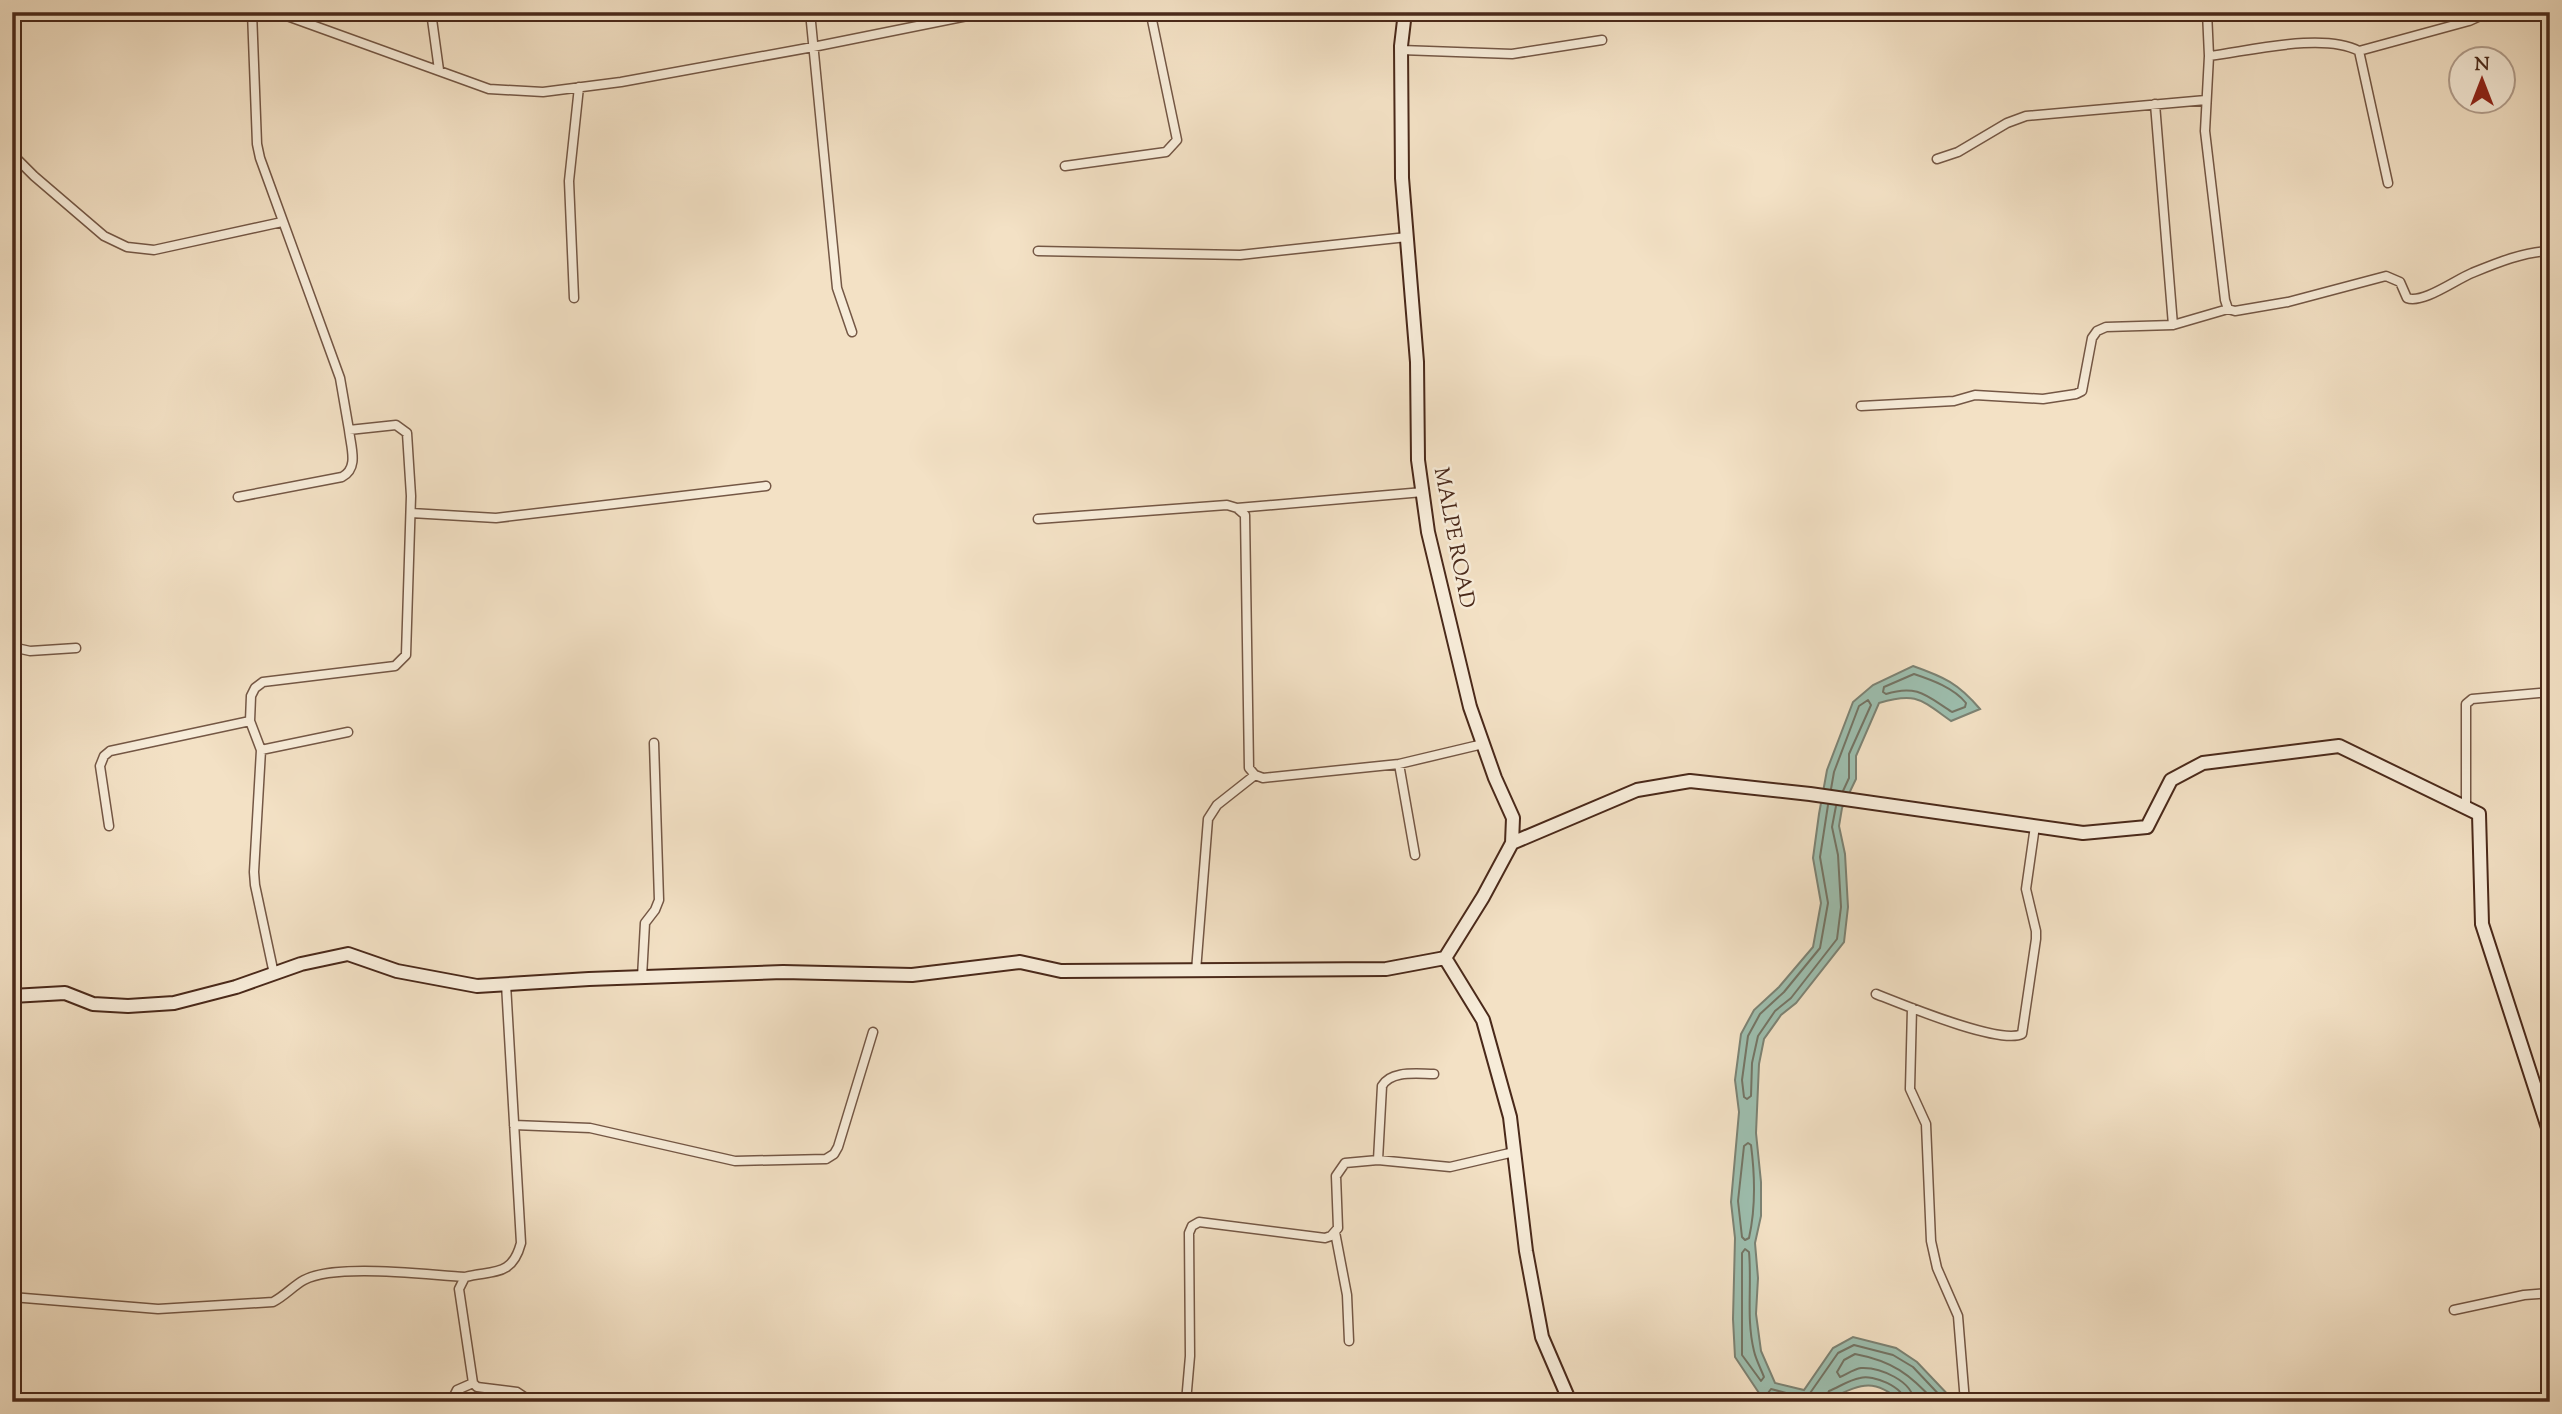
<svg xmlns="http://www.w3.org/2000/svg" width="2562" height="1414" font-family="'Sorts Mill Goudy',serif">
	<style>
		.water { fill: #9dbeae; stroke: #7c8273; stroke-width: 2 }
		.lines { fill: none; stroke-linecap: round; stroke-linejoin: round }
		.shore { stroke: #747464; stroke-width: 2 }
		.street-casing { stroke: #745745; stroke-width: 11 }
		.secondary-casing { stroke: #4a291a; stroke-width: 16 }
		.street { stroke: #f7ecd9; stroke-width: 8 }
		.secondary { stroke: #f7ecd9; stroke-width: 12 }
		.labels { text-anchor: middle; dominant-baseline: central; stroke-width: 5; stroke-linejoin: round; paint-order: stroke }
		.street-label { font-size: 21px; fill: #4a291a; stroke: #f7ecd9 }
	</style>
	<rect width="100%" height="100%" fill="#f3e1c5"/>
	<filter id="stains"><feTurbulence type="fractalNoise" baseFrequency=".00286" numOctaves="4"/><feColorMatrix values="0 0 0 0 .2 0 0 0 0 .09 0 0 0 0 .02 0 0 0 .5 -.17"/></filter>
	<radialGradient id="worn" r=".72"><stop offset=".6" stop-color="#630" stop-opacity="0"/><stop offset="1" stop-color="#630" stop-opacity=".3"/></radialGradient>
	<!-- water -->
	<path class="water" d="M 1913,666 C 1944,677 1958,683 1980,709 L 1951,721 C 1920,699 1916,692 1879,703 L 1856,756 L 1856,779 L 1842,808 L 1839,826 L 1845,854 L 1848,907 L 1844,942 L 1796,1003 L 1781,1015 L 1764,1039 L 1759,1064 L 1756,1133 L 1761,1182 L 1761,1216 L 1755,1243 L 1758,1278 L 1756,1314 L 1761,1351 L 1775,1383 L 1804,1390 L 1833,1348 L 1853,1337 L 1896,1348 L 1917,1362 L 1955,1402 L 1902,1402 C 1874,1378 1862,1384 1833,1397 L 1830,1402 L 1765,1402 L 1735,1357 L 1733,1319 L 1735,1238 L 1731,1202 L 1739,1112 L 1735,1080 L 1741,1034 L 1754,1010 L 1779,987 L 1813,947 L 1821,903 L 1813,858 L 1819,814 L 1827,770 L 1853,702 L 1873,685 Z"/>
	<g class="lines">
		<!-- shore -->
		<path class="shore" d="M 1914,674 C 1932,680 1954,688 1966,703 L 1965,707 L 1952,712 C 1927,696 1917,684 1886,694 L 1883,692 L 1884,687 Z
			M 1831,789 L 1834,772 L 1859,706 L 1868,700 L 1871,705 L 1849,754 L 1849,778 L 1843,791
			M 1828,805 L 1820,857 L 1828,903 L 1820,948 L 1784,992 L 1760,1014 L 1748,1036 L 1742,1080 L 1744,1097 L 1747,1099 L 1751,1096 L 1752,1063 L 1758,1036 L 1775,1011 L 1791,998 L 1837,939 L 1841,907 L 1838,855 L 1832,827 L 1836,806
			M 1748,1143 L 1751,1145 C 1755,1176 1756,1207 1749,1238 L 1745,1240 L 1742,1237 L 1738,1201 L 1744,1146 Z
			M 1745,1249 L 1749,1252 C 1752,1285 1746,1319 1754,1351 C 1756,1360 1761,1369 1764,1377 L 1761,1381 L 1742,1355 L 1742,1253 Z
			M 1770,1402 L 1768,1393 L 1771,1389 L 1801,1397 L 1808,1396 L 1838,1353 L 1854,1345 L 1893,1355 L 1913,1367 L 1946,1402
			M 1824,1402 L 1829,1391 C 1839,1387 1849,1380 1860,1378 C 1873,1374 1904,1387 1905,1402
			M 1914,1402 C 1913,1381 1880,1367 1861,1368 C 1854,1369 1847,1374 1840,1377 L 1837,1372 L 1844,1360 L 1855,1354 C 1892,1361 1910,1374 1935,1402"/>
		<defs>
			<path id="street" d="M 252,12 L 257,144 L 260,158 L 340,378 L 349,430 L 396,425 L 407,433 L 411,496 L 406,655 L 395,666 L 263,682 L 255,688 L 251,696 L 250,721 L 261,750 L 254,872 L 255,885 L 274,974
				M 276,12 L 489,89 L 543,92 L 621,82 L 813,47 L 987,12
				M 431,12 L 439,70
				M 810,12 L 837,288 L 852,332
				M 2207,12 L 2209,56 L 2205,131 L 2225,300 L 2228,309 L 2235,311 L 2288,302 L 2386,276 L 2400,282 L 2407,298 C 2423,304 2455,280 2472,273 C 2494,264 2525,251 2550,251
				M 12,15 L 13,12
				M 1401,50 L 1512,54 L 1602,40
				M 2359,51 L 2469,21 L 2489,12
				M 2209,56 C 2250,51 2323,32 2359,51 L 2388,183
				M 2155,104 L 2173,325
				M 12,154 L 34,176 L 104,236 L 127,247 L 154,250 L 282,222
				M 1937,159 L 1958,152 L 2007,123 L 2026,116 L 2206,100
				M 1065,166 L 1166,152 L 1177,140 L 1152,20 L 1161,12
				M 1038,251 L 1240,255 L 1407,237
				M 574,298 L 569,181 L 579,87
				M 1861,406 L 1954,401 L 1975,395 L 2043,399 L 2076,394 L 2082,391 L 2092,338 L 2097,331 L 2106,327 L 2173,325 L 2228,309
				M 238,497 L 342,477 C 359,468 351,448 349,430
				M 1237,508 L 1423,492
				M 411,513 L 496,518 L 766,486
				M 1038,519 L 1227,505 L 1237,508 L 1245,515 L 1249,768 L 1255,775 L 1263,778 L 1399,764 L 1483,744
				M 12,532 L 13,532
				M 12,647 L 30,651 L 76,648
				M 261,750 L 348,732
				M 1399,764 L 1415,855
				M 2466,808 L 2466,704 L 2472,699 L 2550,692
				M 109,826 L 100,766 L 104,756 L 110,751 L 250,721
				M 1196,971 L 1208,819 L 1217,805 L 1255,775
				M 642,977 L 645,923 L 655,910 L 659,900 L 654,743
				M 506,984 L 521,1243 C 512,1277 494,1270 465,1277 L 459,1289 L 473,1383 L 477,1387 L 517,1392 L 526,1398 L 526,1402
				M 1876,994 C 1902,1004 1999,1045 2022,1034 L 2036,939 L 2036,931 L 2026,889 L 2035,826
				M 1912,1008 L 1910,1089 L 1926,1124 L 1931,1241 L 1937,1268 L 1958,1316 L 1965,1402
				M 514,1125 L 590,1128 L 735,1161 L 826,1159 L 834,1154 L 838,1147 L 873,1032
				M 1378,1160 L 1382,1086 C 1391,1070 1417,1074 1434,1074
				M 1335,1232 L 1347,1295 L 1349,1341
				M 2550,1233 L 2550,1234
				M 12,1297 L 158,1309 L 273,1302 C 286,1295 293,1286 304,1280 C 336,1263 427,1275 465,1277
				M 2454,1310 L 2524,1295 L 2550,1293
				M 451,1402 L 457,1390 L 473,1383
				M 1186,1402 L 1190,1356 L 1189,1233 L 1192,1226 L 1199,1222 L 1325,1238 L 1331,1236 L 1338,1228 L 1336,1176 L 1345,1163 L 1378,1160 L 1450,1167 L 1514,1152"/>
			<path id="secondary" d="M 1405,12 L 1401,46 L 1402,178 L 1417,362 L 1418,460 L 1428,532 L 1470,707 L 1495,778 L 1513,818 L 1512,843 L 1483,897 L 1445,958
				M 1512,843 L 1637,790 L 1690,781 L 1810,794 L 2083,833 L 2147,827 L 2171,780 L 2203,763 L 2339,746 L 2479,814 L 2482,924 L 2550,1134
				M 1445,958 L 1483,1020 L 1510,1117 L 1526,1251 L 1542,1337 L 1570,1402
				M 12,996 L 65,993 L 93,1004 L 128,1006 L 174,1003 L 236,987 L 301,964 L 348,954 L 397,971 L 477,986 L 589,979 L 783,972 L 912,975 L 1020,962 L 1061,971 L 1386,969 L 1445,958"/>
		</defs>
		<!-- street casing -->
		<use href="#street" class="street-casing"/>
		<!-- secondary casing -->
		<use href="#secondary" class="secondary-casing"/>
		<!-- street -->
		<use href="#street" class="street"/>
		<!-- secondary -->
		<use href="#secondary" class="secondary"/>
	</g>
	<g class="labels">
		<!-- street labels -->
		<g class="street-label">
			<text transform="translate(1453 538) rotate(79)">MALPE ROAD</text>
		</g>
	</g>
	<!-- margin -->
	<rect width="2562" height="1414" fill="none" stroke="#f3e1c5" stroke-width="42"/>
	<rect x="14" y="14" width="2534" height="1386" fill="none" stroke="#4a291a" stroke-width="3.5"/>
	<rect x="21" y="21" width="2520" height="1372" fill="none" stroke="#4a291a" stroke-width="2"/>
	<!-- north arrow -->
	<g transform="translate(2482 80)"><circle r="33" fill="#f7ecd9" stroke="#b29e8d" stroke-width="2"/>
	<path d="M0-5L12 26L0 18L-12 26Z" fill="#8f2418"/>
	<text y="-10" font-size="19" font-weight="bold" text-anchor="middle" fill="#4a291a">N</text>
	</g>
	<rect width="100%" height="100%" filter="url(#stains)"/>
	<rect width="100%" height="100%" fill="url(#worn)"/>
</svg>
